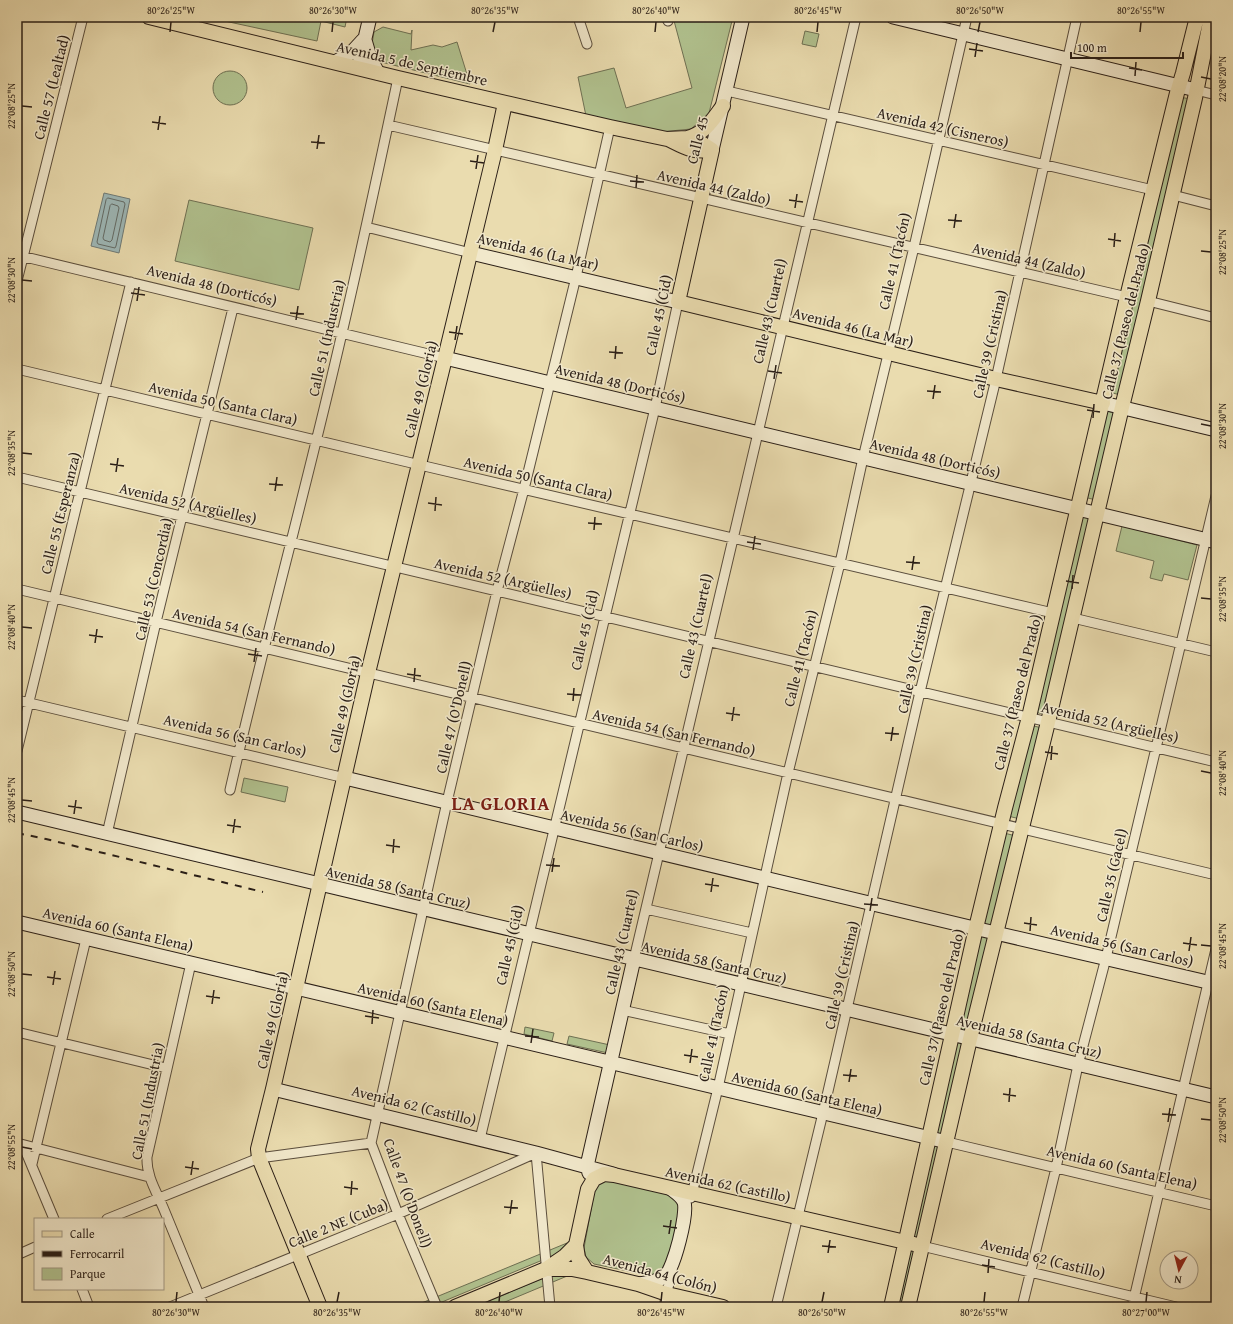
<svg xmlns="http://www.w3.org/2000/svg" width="1233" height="1324" font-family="'Gentium Book Plus',serif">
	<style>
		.green { fill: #b1c28f; stroke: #6e7053 }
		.water { fill: #9eb8b7; stroke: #707b77 }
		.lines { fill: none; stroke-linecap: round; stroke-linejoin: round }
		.shore { stroke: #646c67; stroke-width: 1 }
		.street-casing { stroke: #5b4e3d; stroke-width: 11 }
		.secondary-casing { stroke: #2b1f17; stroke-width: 15 }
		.primary-casing { stroke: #2b1f17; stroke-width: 16 }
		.street { stroke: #f1e8cb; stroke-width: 9 }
		.secondary { stroke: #f1e8cb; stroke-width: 13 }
		.primary { stroke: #eadcaf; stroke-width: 14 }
		.rail { stroke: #2b1f17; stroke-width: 2; stroke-dasharray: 7 7; stroke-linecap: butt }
		.ticks { fill: none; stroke: #2b1f17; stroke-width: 1.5 }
		.labels { text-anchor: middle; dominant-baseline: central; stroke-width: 3; stroke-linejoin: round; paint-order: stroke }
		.street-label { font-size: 15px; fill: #2b1f17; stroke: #f1e8cb }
		.district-label { font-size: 19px; font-weight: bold; letter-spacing: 1px; fill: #7a1f14; stroke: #f1e8cb }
		.neatline { fill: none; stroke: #2b1f17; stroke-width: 1.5 }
		.ticks-label { font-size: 10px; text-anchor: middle; fill: #2b1f17 }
	</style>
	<rect width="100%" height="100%" fill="#eadcaf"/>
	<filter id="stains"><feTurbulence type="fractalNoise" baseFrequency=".005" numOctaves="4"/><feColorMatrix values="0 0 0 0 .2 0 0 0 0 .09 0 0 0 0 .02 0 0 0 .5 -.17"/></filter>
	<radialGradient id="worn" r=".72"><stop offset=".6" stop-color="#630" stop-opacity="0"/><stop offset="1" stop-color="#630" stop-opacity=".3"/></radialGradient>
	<!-- green -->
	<path class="green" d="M 206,17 L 347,17 L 345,27 L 321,21 L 317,41 Z
		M 673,17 L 733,17 L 709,113 L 691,129 L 660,132 L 586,116 L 578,77 L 614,68 L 626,108 L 692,88 Z
		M 383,27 L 411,34 L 412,30 L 411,50 L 433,45 L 442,47 L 457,42 L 470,84 L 377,61 L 372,44 L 374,32 Z
		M 805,31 L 819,34 L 816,47 L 802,44 Z
		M213 88a17 17 0 1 1 34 0a17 17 0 1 1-34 0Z
		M 1179,97 L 1191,99 L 1121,395 L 1108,392 Z
		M 189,200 L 313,228 L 299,290 L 175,261 Z
		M 1104,410 L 1117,414 L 1096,500 L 1084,497 Z
		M 1079,516 L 1092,519 L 1045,714 L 1033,712 Z
		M 1122,526 L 1197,545 L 1188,580 L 1164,574 L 1162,581 L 1150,578 L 1154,561 L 1116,551 Z
		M 1030,725 L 1042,728 L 1020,819 L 1008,816 Z
		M 244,778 L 288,787 L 285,802 L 241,792 Z
		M 1004,833 L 1016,836 L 905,1307 L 894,1307 Z
		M 525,1027 L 554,1033 L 552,1041 L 524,1034 Z
		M 569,1036 L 610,1045 L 608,1053 L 567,1044 Z
		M 607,1179 L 669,1193 L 677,1199 L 680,1209 L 668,1264 L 662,1273 L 652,1276 L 594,1264 L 586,1257 L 584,1248 L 595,1188 L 598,1184 Z
		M 567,1243 L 561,1252 L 545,1259 L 430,1307 L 412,1307 Z
		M 565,1272 L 572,1274 L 493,1307 L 474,1307 L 541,1279 Z"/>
	<!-- water -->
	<path class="water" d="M 104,193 L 130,199 L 119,253 L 91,246 Z"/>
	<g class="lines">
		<!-- shore -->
		<path class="shore" d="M 108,198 L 124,202 L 125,204 L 116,246 L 115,248 L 98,244 L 97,242 L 106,200 Z
			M 112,204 L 118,206 L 119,208 L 112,240 L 110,242 L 104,240 L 103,238 L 110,206 Z"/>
		<defs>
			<path id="street" d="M 578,17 L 587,44
				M 666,17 L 668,21
				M 1196,90 L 1216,95
				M 727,91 L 1153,190
				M 388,125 L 1127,297
				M 1173,195 L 1216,206
				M 366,227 L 471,253
				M 17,255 L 445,358
				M 17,281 L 83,17
				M 1148,301 L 1216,318
				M 17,369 L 420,465 L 1053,613
				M 17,477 L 1216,762
				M 17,589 L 1216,875
				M 1073,618 L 1216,652
				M 17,700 L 345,778
				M 17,751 L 131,282
				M 230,790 C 265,637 307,486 342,333 C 362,248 380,163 398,78
				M 107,834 L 156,622 L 233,308
				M 646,909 L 752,933
				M 634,959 L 856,17
				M 191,963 L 147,1157 C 146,1177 158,1194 165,1212 C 178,1244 191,1275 204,1307
				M 622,1010 L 730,1034
				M 17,1032 L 166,1068
				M 480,1139 L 655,408 L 678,302
				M 947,1142 L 1216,1206
				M 17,1143 L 149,1177
				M 23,1145 L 54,1219
				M 32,1164 L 86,939
				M 691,1198 L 718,1088 L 788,773 L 840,563 L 863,458 L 914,247 L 967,17
				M 107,1219 L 259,1158 L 371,1143
				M 922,1246 L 1176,1307
				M 17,1255 L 35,1247
				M 82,1289 L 89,1307
				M 170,1307 L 398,1214 L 536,1153 L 550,1307
				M 437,1307 L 398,1214 L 371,1143 L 447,802 L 497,591 L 524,489 L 576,277 L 610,127
				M 664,1307 L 672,1269
				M 776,1307 L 823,1113 L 920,692 L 996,379 L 1077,17
				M 1022,1307 L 1056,1168 L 1078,1065 L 1106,958 L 1216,496
				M 1132,1307 L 1216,949"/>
			<path id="secondary" d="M 893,17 L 1196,90
				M 365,40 L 370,57 L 378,73
				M 335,62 L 351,53 L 363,40
				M 358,68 L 370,17
				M 712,150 L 743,17
				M 471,253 L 678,302
				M 445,358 L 1216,542
				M 1103,403 L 1216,430
				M 345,778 L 974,928 L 1216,984
				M 17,812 L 1216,1097
				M 17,922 L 947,1142
				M 273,1089 L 536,1153 L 613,1174
				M 589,1173 L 587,1166 L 634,959
				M 638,1284 C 647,1283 658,1282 665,1276 C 674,1269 688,1213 684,1202 C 681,1195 676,1193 671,1189"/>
			<path id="primary" d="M 149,17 L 398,78 L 610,127 L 667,139 L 687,138 L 695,139 L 712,150
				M 687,138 C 705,134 713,119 723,106
				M 668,139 C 686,148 691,152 712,150
				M 712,150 L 678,302 L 996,379 L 1103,403
				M 546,1269 L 572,1269 L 587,1272 L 638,1284 L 667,1294 L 723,1307
				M 587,1272 L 578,1258 L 576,1245 L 588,1189 L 594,1179 L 604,1174 L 614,1175 L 914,1244
				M 320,1307 L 259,1158 L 258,1149 L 273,1089 L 368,673 L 445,358 L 495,150 L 505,103
				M 455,1307 L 546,1269 L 565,1256 L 576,1245
				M 891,1307 L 976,928 L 1005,808 L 1029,717 L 1127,297 L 1177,93 L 1183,73 L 1197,17
				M 908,1307 L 970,1039 L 1048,722 L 1122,407 L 1148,301 L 1195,98 L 1211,17"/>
		</defs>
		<!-- street casing -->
		<use href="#street" class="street-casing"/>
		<!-- secondary casing -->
		<use href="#secondary" class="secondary-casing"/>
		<!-- primary casing -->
		<use href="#primary" class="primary-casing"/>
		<!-- street -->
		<use href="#street" class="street"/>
		<!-- secondary -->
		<use href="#secondary" class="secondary"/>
		<!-- primary -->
		<use href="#primary" class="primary"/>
		<!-- rail -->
		<path class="rail" d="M 17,833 L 46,839 L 263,892"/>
	</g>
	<!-- ticks -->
	<path class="ticks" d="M 170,32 L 171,22M 332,32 L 333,22M 493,32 L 495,22M 655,32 L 656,22M 817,32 L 818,22M 978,32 L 980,22M 1140,32 L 1141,22M 969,49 L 983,51M 975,57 L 977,43M 1129,68 L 1142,70M 1135,76 L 1136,62M 1201,77 L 1211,79M 22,106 L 32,107M 152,122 L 166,124M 158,130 L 160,116M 311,142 L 325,143M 317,149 L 319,135M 470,161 L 484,163M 476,169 L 478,155M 630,181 L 644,182M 636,188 L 637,175M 789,200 L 803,202M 795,208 L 797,194M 948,220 L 962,221M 954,228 L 956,214M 1108,239 L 1121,241M 1114,247 L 1115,233M 1201,251 L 1211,252M 22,280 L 32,281M 131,293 L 145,295M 137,301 L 139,287M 290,313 L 304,314M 296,320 L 298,306M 449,332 L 463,334M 455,340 L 457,326M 609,352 L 623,353M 615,359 L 616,346M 768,371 L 782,373M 774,379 L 776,365M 927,391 L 941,392M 933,399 L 935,385M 1087,410 L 1100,412M 1093,418 L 1094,404M 1201,424 L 1211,426M 22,453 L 32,454M 110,464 L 124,466M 116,472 L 118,458M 269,484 L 283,485M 275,491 L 277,477M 428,503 L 442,505M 435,511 L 436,497M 588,523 L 602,524M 594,530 L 595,517M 747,542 L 761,544M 753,550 L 755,536M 906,562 L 920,563M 912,570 L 914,556M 1066,581 L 1079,583M 1072,589 L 1073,575M 1201,598 L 1211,599M 22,627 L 32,628M 89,635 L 103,637M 95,643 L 97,629M 248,654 L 262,656M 254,662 L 256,648M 407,674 L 421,676M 414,682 L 415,668M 567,694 L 581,695M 573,701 L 574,688M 726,713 L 740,715M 732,721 L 734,707M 885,733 L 899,734M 891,741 L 893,727M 1045,752 L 1058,754M 1051,760 L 1052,746M 1201,771 L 1211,773M 22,800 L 32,801M 68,806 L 82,808M 74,814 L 76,800M 227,825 L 241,827M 233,833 L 235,819M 386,845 L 400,847M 393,853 L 394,839M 546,865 L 560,866M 552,872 L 554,858M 705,884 L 719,886M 711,892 L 713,878M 864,904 L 878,905M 870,911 L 872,898M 1024,923 L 1037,925M 1030,931 L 1031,917M 1183,943 L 1197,945M 1201,945 L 1211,946M 1189,951 L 1191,937M 22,974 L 32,975M 47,977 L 61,979M 53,985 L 55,971M 206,996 L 220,998M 212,1004 L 214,990M 365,1016 L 379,1018M 372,1024 L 373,1010M 525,1036 L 539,1037M 531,1043 L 533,1029M 684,1055 L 698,1057M 690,1063 L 692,1049M 843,1075 L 857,1076M 849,1082 L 851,1069M 1003,1094 L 1016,1096M 1009,1102 L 1010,1088M 1162,1114 L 1176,1115M 1201,1119 L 1211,1120M 1168,1122 L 1170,1108M 22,1147 L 32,1149M 185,1167 L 199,1169M 191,1175 L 193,1161M 344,1187 L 358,1189M 351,1195 L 352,1181M 504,1207 L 518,1208M 510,1214 L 512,1200M 663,1226 L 677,1228M 669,1234 L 671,1220M 822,1246 L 836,1247M 828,1253 L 830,1240M 982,1265 L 995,1267M 988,1273 L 989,1259M 176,1302 L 177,1292M 337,1302 L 339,1292M 499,1302 L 500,1292M 661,1302 L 662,1292M 822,1302 L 824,1292M 984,1302 L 985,1292M 1146,1302 L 1147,1292"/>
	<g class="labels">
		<!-- street labels -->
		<g class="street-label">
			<text transform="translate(412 63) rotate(13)">Avenida 5 de Septiembre</text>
			<text transform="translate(51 87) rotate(-76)">Calle 57 (Lealtad)</text>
			<text transform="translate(943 127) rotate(13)">Avenida 42 (Cisneros)</text>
			<text transform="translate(697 140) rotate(-76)">Calle 45</text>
			<text transform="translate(714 187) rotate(13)">Avenida 44 (Zaldo)</text>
			<text transform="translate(538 251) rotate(13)">Avenida 46 (La Mar)</text>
			<text transform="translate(1029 260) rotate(13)">Avenida 44 (Zaldo)</text>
			<text transform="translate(894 261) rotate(-77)">Calle 41 (Tacón)</text>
			<text transform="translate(212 285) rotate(14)">Avenida 48 (Dorticós)</text>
			<text transform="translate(769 311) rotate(-77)">Calle 43 (Cuartel)</text>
			<text transform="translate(658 315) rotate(-78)">Calle 45 (Cid)</text>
			<text transform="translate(1125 321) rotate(-76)">Calle 37 (Paseo del Prado)</text>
			<text transform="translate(853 327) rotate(14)">Avenida 46 (La Mar)</text>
			<text transform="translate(326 338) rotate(-77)">Calle 51 (Industria)</text>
			<text transform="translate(989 344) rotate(-77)">Calle 39 (Cristina)</text>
			<text transform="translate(620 383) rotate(13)">Avenida 48 (Dorticós)</text>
			<text transform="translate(420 389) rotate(-76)">Calle 49 (Gloria)</text>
			<text transform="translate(223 403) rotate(13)">Avenida 50 (Santa Clara)</text>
			<text transform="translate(935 458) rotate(13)">Avenida 48 (Dorticós)</text>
			<text transform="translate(538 478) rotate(13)">Avenida 50 (Santa Clara)</text>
			<text transform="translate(188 503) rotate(13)">Avenida 52 (Argüelles)</text>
			<text transform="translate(60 513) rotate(-76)">Calle 55 (Esperanza)</text>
			<text transform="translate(503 578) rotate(13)">Avenida 52 (Argüelles)</text>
			<text transform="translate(153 579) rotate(-77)">Calle 53 (Concordia)</text>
			<text transform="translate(695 626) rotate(-77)">Calle 43 (Cuartel)</text>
			<text transform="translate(584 630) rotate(-77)">Calle 45 (Cid)</text>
			<text transform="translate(254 631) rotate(13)">Avenida 54 (San Fernando)</text>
			<text transform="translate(800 658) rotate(-76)">Calle 41 (Tacón)</text>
			<text transform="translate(914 659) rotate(-77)">Calle 39 (Cristina)</text>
			<text transform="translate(1017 692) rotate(-76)">Calle 37 (Paseo del Prado)</text>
			<text transform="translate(344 704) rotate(-77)">Calle 49 (Gloria)</text>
			<text transform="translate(453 717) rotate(-77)">Calle 47 (O'Donell)</text>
			<text transform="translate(1110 722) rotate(13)">Avenida 52 (Argüelles)</text>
			<text transform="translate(674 732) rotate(13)">Avenida 54 (San Fernando)</text>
			<text transform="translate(235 735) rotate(13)">Avenida 56 (San Carlos)</text>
			<text transform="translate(632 830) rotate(13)">Avenida 56 (San Carlos)</text>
			<text transform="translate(1111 875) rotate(-77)">Calle 35 (Gacel)</text>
			<text transform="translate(398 887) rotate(13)">Avenida 58 (Santa Cruz)</text>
			<text transform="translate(118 929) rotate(13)">Avenida 60 (Santa Elena)</text>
			<text transform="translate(621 942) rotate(-77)">Calle 43 (Cuartel)</text>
			<text transform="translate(509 945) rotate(-77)">Calle 45 (Cid)</text>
			<text transform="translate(1122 945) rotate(13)">Avenida 56 (San Carlos)</text>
			<text transform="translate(714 962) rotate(13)">Avenida 58 (Santa Cruz)</text>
			<text transform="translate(841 975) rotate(-77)">Calle 39 (Cristina)</text>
			<text transform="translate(433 1004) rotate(13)">Avenida 60 (Santa Elena)</text>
			<text transform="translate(941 1007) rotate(-77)">Calle 37 (Paseo del Prado)</text>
			<text transform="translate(272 1020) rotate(-77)">Calle 49 (Gloria)</text>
			<text transform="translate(713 1033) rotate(-78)">Calle 41 (Tacón)</text>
			<text transform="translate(1029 1036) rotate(13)">Avenida 58 (Santa Cruz)</text>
			<text transform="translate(807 1093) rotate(13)">Avenida 60 (Santa Elena)</text>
			<text transform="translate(147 1101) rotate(-79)">Calle 51 (Industria)</text>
			<text transform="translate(414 1105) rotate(14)">Avenida 62 (Castillo)</text>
			<text transform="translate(1122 1167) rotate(13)">Avenida 60 (Santa Elena)</text>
			<text transform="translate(728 1184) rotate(12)">Avenida 62 (Castillo)</text>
			<text transform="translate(408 1193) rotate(70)">Calle 47 (O'Donell)</text>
			<text transform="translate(338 1223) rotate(-22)">Calle 2 NE (Cuba)</text>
			<text transform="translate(1043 1258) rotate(14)">Avenida 62 (Castillo)</text>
			<text transform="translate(660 1273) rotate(15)">Avenida 64 (Colón)</text>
		</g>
		<!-- district labels -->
		<g class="district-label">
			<text x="501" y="803">LA GLORIA</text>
		</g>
	</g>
	<!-- margin -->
	<rect width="1233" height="1324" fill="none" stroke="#eadcaf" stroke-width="44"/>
	<!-- legend -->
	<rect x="34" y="1218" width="130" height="72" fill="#f1e8cb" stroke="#a29883"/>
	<rect x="42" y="1231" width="20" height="6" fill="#eadcaf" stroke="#a29883"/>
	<text x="70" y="1238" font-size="12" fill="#2b1f17">Calle</text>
	<rect x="42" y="1251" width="20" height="6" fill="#2b1f17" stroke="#a29883"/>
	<text x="70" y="1258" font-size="12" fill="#2b1f17">Ferrocarril</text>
	<rect x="42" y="1268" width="20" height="12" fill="#b1c28f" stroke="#a29883"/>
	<text x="70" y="1278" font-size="12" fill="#2b1f17">Parque</text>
	<!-- north arrow -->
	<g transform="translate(1179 1270) rotate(187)"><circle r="19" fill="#f1e8cb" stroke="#a29883"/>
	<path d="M0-3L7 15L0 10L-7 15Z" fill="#8f2418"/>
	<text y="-6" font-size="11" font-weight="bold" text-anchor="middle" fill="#2b1f17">N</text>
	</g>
	<!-- scale -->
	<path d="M1071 52v6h112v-6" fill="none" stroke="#2b1f17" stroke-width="2"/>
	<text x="1077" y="52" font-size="12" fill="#2b1f17" stroke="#f1e8cb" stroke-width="3" paint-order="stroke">100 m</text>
	<rect x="22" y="22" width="1189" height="1280" class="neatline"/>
	<g class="ticks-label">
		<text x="171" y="14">80°26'25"W</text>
		<text x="333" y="14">80°26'30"W</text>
		<text x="495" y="14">80°26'35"W</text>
		<text x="656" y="14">80°26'40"W</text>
		<text x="818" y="14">80°26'45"W</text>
		<text x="980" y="14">80°26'50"W</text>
		<text x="1141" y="14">80°26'55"W</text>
		<text transform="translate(1222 79) rotate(-90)" y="4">22°08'20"N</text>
		<text transform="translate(11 106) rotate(-90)" y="4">22°08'25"N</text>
		<text transform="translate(1222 252) rotate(-90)" y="4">22°08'25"N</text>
		<text transform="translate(11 280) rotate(-90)" y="4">22°08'30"N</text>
		<text transform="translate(1222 426) rotate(-90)" y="4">22°08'30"N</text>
		<text transform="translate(11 453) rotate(-90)" y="4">22°08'35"N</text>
		<text transform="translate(1222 599) rotate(-90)" y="4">22°08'35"N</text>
		<text transform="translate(11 627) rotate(-90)" y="4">22°08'40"N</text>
		<text transform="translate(1222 773) rotate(-90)" y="4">22°08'40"N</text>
		<text transform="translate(11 800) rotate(-90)" y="4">22°08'45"N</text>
		<text transform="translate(1222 946) rotate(-90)" y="4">22°08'45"N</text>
		<text transform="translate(11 974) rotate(-90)" y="4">22°08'50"N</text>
		<text transform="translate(1222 1120) rotate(-90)" y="4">22°08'50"N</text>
		<text transform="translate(11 1147) rotate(-90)" y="4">22°08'55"N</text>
		<text x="176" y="1316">80°26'30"W</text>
		<text x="337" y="1316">80°26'35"W</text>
		<text x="499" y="1316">80°26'40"W</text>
		<text x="661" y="1316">80°26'45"W</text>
		<text x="822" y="1316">80°26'50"W</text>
		<text x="984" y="1316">80°26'55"W</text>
		<text x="1146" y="1316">80°27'00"W</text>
	</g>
	<rect width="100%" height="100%" filter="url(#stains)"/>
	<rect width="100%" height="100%" fill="url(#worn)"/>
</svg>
